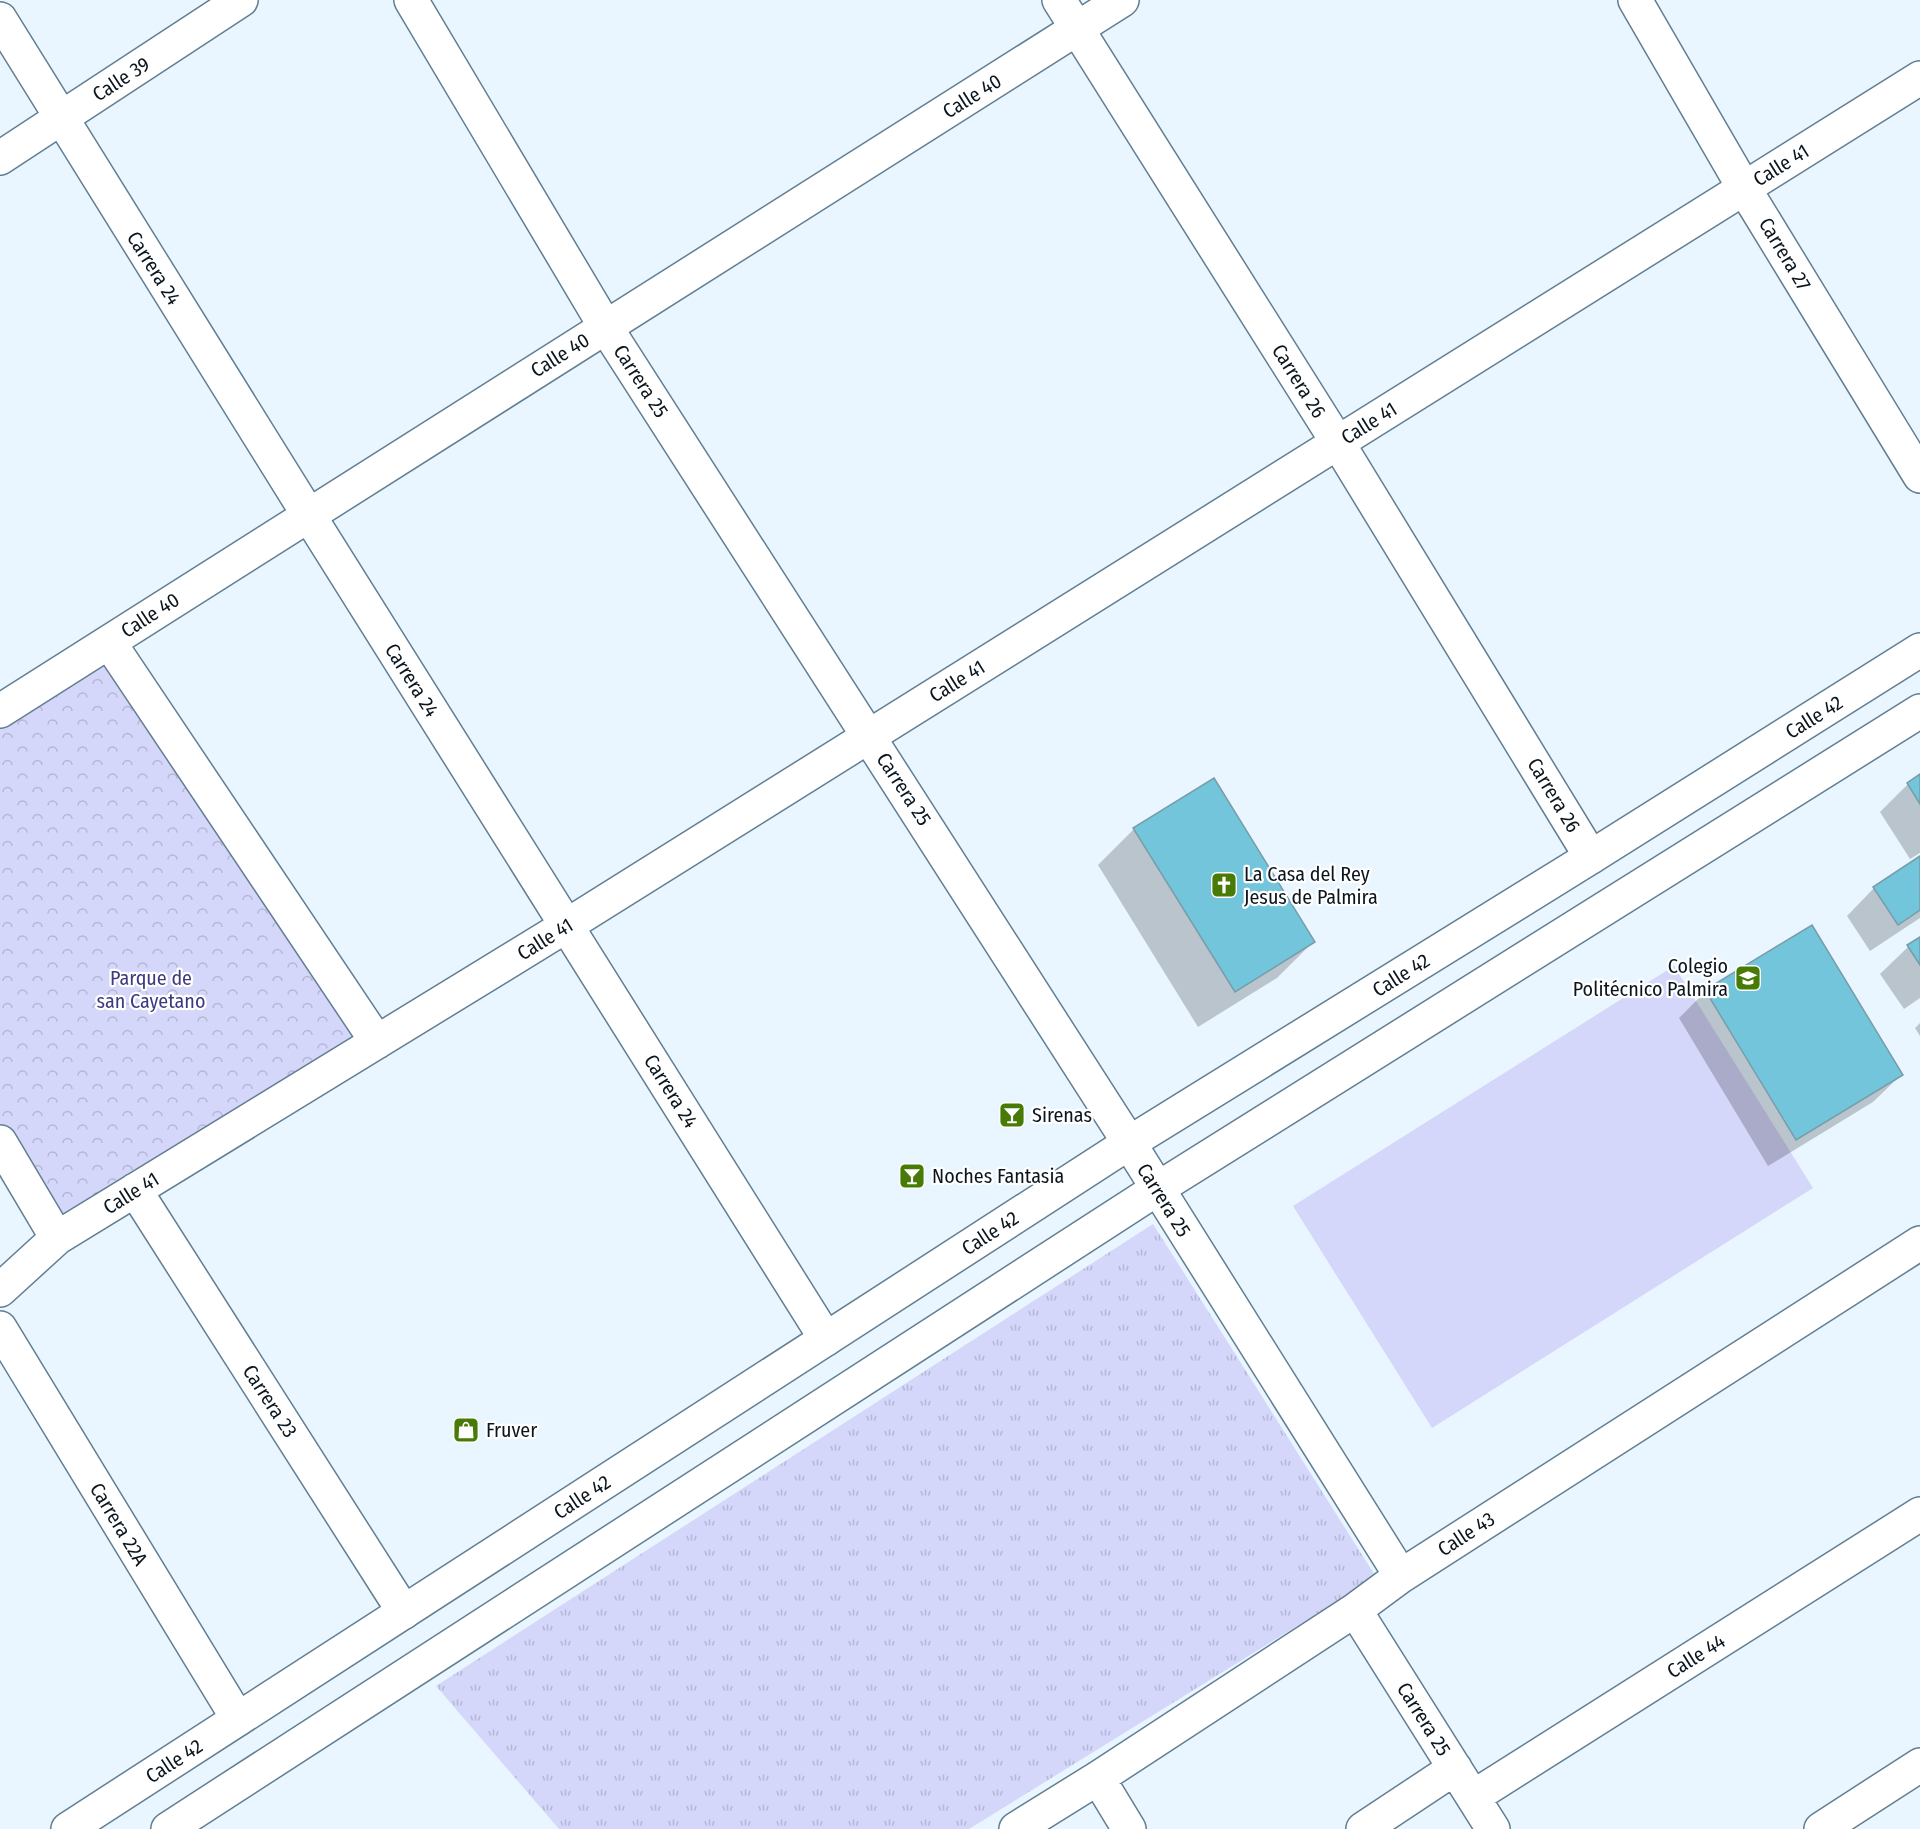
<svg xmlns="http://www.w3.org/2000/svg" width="1920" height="1829" font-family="'Fira Sans Condensed',sans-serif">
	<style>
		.grass { fill: url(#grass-tufts) }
		.park { fill: url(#park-crowns) }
		.pitch { fill: #d4d6fa }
		.shadow { fill: #0003 }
		.building { fill: #73c5dc; stroke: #779da9; stroke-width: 1.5 }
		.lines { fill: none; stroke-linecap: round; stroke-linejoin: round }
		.minor-casing { stroke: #617e92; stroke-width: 36 }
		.major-casing { stroke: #617e92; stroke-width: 36 }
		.minor { stroke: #fff; stroke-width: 33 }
		.major { stroke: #fff; stroke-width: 33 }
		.labels { text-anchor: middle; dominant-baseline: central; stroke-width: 4.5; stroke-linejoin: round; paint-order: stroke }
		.street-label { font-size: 20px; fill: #0a151d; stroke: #fff }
		.poi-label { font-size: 20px; fill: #0a151d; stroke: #fff; text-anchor: start }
		.park-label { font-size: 20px; fill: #3d3980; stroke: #fff }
	</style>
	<defs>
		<pattern id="grass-tufts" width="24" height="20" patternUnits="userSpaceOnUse" patternTransform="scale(1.5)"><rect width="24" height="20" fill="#d4d6fa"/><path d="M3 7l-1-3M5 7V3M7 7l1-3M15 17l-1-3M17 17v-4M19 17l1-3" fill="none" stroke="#b5b7d6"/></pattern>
		<pattern id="park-crowns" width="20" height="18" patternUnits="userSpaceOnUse" patternTransform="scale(1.5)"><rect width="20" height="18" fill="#d4d6fa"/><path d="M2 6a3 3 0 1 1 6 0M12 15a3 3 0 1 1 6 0" fill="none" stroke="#b5b7d6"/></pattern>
	</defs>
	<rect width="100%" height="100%" fill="#e9f6ff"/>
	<!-- grass -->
	<path class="grass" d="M 1153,1224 L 1376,1577 L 969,1829 L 559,1829 L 436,1686 Z"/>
	<!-- park -->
	<path class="park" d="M 105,655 L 365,1034 L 61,1225 L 0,1123 L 0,723 Z"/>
	<!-- pitch -->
	<path class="pitch" d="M 1674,966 L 1813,1188 L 1432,1428 L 1293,1206 Z"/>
	<!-- shadow -->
	<path class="shadow" d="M 1920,776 L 1920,853 L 1910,859 L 1880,812 L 1908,784 Z
		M 1134,829 L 1313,942 L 1277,978 L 1198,1027 L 1098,865 Z
		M 1920,858 L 1920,918 L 1870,951 L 1847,916 L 1874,888 Z
		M 1920,939 L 1920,998 L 1904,1009 L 1880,974 L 1908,947 Z
		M 1706,991 L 1901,1075 L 1873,1102 L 1768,1166 L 1679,1018 Z
		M 1920,1023 L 1920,1036 L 1915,1028 Z"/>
	<!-- building -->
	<path class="building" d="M 1920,774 L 1920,804 L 1907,783 Z
		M 1214,778 L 1315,942 L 1235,992 L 1133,828 Z
		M 1920,856 L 1920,910 L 1898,925 L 1873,887 Z
		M 1812,925 L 1903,1075 L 1796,1140 L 1705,990 Z
		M 1920,937 L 1920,965 L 1907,945 Z"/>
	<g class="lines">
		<defs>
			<path id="minor" d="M 411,0 L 605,326 L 1121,1130 L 1401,1576
				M 1059,0 L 1338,443 L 1591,857
				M 1635,0 L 1744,188 L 1920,476
				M 0,19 L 308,514 L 826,1339
				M 0,158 L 241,0
				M 109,642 L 377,1042
				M 0,711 L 1122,0
				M 0,1142 L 57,1238
				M 135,1190 L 404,1612
				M 0,1290 L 57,1238 L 566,926 L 1920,78
				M 0,1328 L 238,1719
				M 1355,1610 L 1493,1829
				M 1098,1778 L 1129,1829
				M 1473,1797 L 1920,1514
				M 1016,1829 L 1098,1778 L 1355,1610 L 1401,1576 L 1920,1243
				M 1363,1829 L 1455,1768
				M 1821,1829 L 1920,1765"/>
			<path id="major" d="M 68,1829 L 1129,1143 L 1591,857 L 1920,650
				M 168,1829 L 1157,1189 L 1920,711"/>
		</defs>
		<!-- minor casing -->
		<use href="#minor" class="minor-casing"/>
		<!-- major casing -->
		<use href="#major" class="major-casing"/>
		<!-- minor -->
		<use href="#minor" class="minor"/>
		<!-- major -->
		<use href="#major" class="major"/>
	</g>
	<!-- icons -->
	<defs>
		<symbol id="church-square" viewBox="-11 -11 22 22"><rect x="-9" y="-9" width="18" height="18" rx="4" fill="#487a06" stroke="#fff"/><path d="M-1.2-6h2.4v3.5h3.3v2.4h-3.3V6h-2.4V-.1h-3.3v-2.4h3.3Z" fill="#fff"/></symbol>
		<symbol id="school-square" viewBox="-11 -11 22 22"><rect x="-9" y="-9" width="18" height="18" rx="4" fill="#487a06" stroke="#fff"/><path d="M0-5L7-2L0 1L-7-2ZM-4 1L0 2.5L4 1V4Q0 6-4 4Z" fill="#fff"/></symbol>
		<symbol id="bar-square" viewBox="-11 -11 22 22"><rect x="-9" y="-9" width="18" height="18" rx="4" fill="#487a06" stroke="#fff"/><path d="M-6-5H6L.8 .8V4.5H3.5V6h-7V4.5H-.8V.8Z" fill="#fff"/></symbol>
		<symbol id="shop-square" viewBox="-11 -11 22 22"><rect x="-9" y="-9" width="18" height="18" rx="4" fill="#487a06" stroke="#fff"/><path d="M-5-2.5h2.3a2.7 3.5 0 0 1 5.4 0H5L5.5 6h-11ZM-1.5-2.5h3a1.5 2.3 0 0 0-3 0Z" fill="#fff"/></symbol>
	</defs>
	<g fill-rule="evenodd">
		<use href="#church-square" x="1209" y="870" width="30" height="30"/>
		<use href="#school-square" x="1733" y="963" width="30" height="30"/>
		<use href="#bar-square" x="997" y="1100" width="30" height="30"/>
		<use href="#bar-square" x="897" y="1161" width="30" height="30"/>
		<use href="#shop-square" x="451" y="1415" width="30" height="30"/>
	</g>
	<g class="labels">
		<!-- street labels -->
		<g class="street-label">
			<text transform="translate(121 79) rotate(-33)">Calle 39</text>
			<text transform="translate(972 96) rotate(-32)">Calle 40</text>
			<text transform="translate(1781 165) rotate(-32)">Calle 41</text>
			<text transform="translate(1785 254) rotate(59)">Carrera 27</text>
			<text transform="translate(154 268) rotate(58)">Carrera 24</text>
			<text transform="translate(560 355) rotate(-32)">Calle 40</text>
			<text transform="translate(641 381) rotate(57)">Carrera 25</text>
			<text transform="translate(1299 381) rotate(58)">Carrera 26</text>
			<text transform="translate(1369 423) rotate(-32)">Calle 41</text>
			<text transform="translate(150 615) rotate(-33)">Calle 40</text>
			<text transform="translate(412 680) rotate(58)">Carrera 24</text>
			<text transform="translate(957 681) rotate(-32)">Calle 41</text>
			<text transform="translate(1814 717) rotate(-32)">Calle 42</text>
			<text transform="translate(904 789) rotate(57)">Carrera 25</text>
			<text transform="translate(1554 795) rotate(59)">Carrera 26</text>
			<text transform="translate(545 939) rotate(-32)">Calle 41</text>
			<text transform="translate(1401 975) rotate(-32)">Calle 42</text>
			<text transform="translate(671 1091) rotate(58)">Carrera 24</text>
			<text transform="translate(131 1193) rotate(-32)">Calle 41</text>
			<text transform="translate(1164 1200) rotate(58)">Carrera 25</text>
			<text transform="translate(990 1233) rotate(-33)">Calle 42</text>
			<text transform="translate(270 1401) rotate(57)">Carrera 23</text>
			<text transform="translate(582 1497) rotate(-33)">Calle 42</text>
			<text transform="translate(119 1524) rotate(59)">Carrera 22A</text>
			<text transform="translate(1466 1534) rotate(-33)">Calle 43</text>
			<text transform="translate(1696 1656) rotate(-32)">Calle 44</text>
			<text transform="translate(1424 1719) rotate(58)">Carrera 25</text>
			<text transform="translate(174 1761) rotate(-33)">Calle 42</text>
		</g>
		<!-- poi labels -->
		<g class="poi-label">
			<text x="1244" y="874">La Casa del Rey<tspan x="1244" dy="23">Jesus de Palmira</tspan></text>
			<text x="1728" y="966" text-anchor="end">Colegio<tspan x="1728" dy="23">Politécnico Palmira</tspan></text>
			<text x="1032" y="1115">Sirenas</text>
			<text x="932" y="1176">Noches Fantasia</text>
			<text x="486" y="1430">Fruver</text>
		</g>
		<!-- park labels -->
		<g class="park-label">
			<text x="151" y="978">Parque de<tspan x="151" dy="23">san Cayetano</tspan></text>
		</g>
	</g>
</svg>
